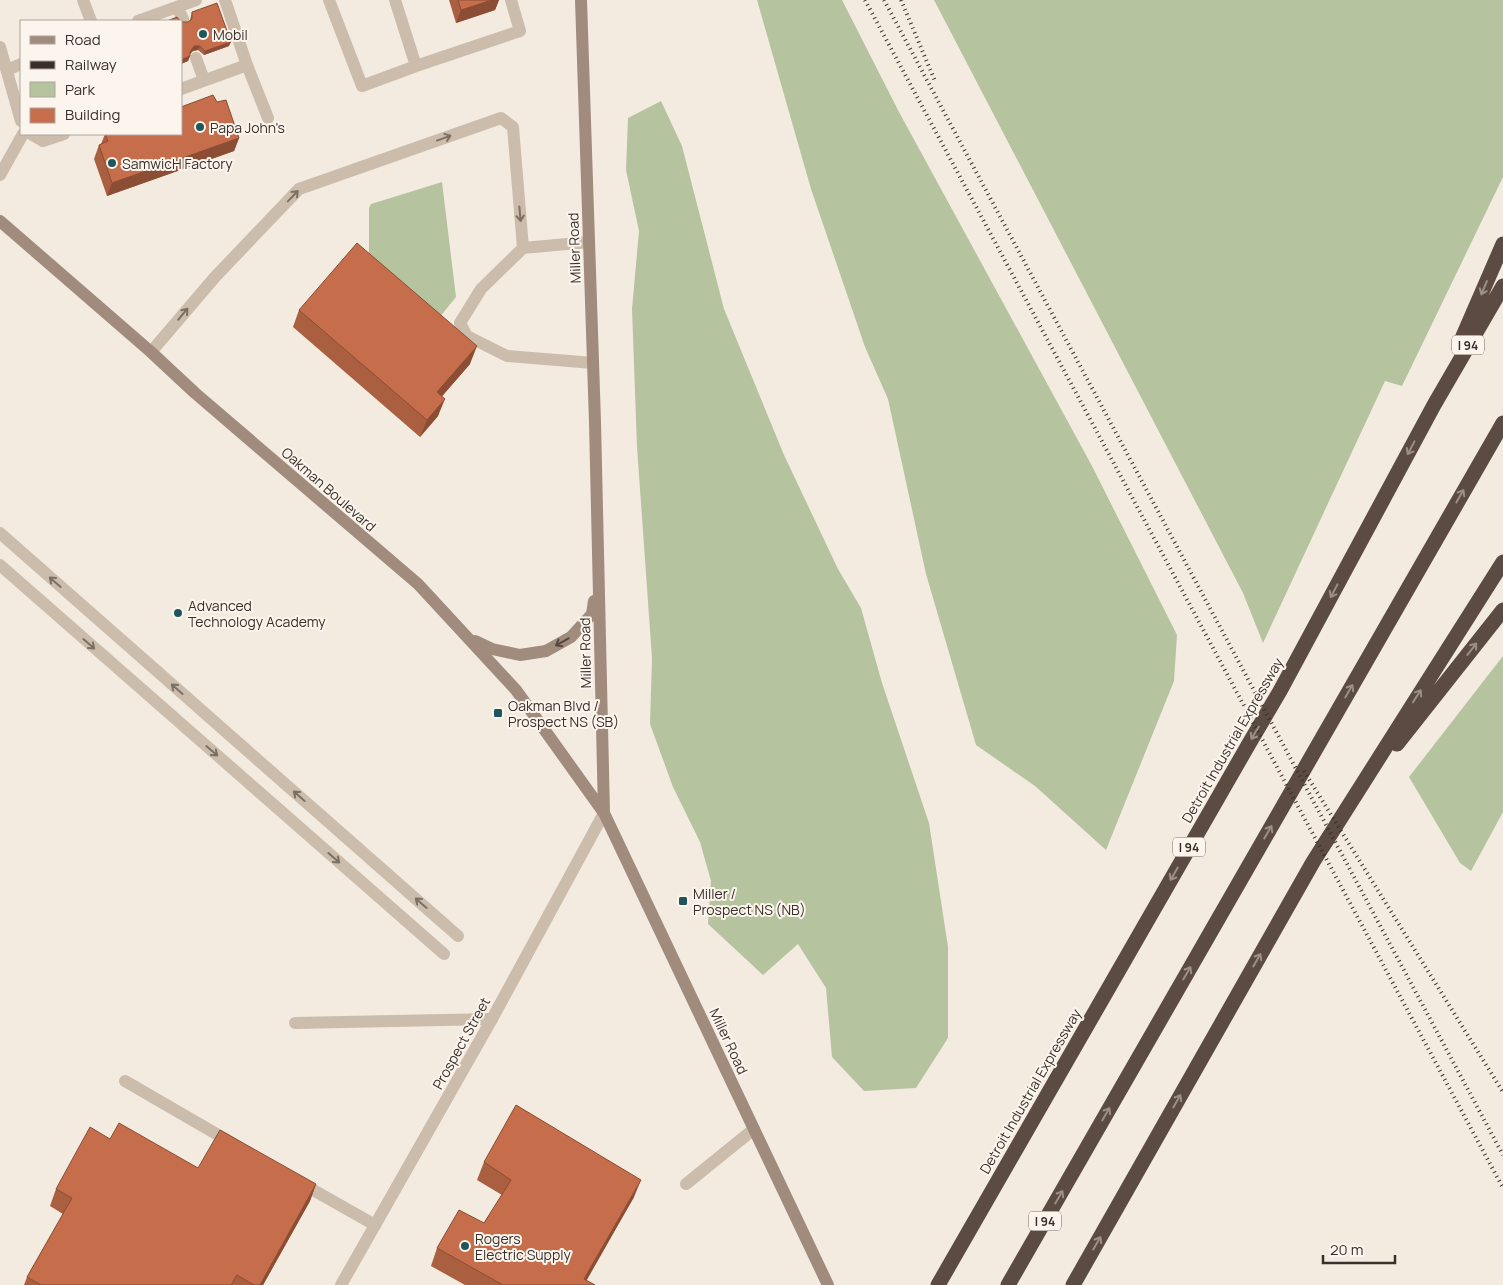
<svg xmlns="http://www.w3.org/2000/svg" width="1503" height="1285" font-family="Manrope,sans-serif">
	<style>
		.green { fill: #b6c39f }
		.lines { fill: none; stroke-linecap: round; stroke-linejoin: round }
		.service { stroke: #ccbcab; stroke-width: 12 }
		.minor { stroke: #ccbcab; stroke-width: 12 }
		.secondary { stroke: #a08b7d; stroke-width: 12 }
		.motorway { stroke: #5b4b42; stroke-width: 15 }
		.rail { stroke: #3a302b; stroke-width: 4; stroke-dasharray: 1 4; stroke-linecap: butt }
		.wall { fill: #aa5f40 }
		.shaded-wall { fill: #8b4d34 }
		.building { fill: #c66e4b; stroke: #8b4d34 }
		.oneway { stroke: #7c6f65 }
		.oneway2 { stroke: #9b8f86 }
		.oneway3 { stroke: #544740 }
		.poi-dot { fill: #1f565c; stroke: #fbf5ed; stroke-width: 2 }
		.labels { text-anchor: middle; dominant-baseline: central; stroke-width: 4; stroke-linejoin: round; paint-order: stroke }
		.shield { fill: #fbf5ed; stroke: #746b65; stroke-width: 1 }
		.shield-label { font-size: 12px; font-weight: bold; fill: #3a302b }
		.poi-label { font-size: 14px; fill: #3a302b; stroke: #fbf5ed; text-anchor: start }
		.street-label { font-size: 14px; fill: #3a302b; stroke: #fbf5ed }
	</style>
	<rect width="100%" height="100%" fill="#f3ebe0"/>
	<!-- green -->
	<path class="green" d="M 757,0 L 842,0 L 899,112 L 1092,466 L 1177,635 L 1174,681 L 1106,850 L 1035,786 L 976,745 L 926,574 L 888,399 L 865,347 L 811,189 Z
		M 934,0 L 1503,0 L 1503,177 L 1402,386 L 1385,381 L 1263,643 L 1243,593 Z
		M 661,101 L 682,146 L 724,309 L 784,455 L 838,569 L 861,608 L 882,683 L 929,823 L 948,947 L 948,1038 L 916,1088 L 864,1091 L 832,1057 L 826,988 L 798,944 L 763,975 L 708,924 L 711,881 L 700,842 L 673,787 L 650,724 L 652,658 L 637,447 L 632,309 L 639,231 L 626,170 L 628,118 Z
		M 442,182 L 456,297 L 430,329 L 369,268 L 369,208 L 371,204 Z
		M 1503,656 L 1503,812 L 1471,871 L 1460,863 L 1409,777 Z"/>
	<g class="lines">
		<!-- service -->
		<path class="service" d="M 83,0 L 91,21
			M 329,0 L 362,86 L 416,66
			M 395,0 L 416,66 L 520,31 L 511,0
			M 177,7 L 183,19
			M 138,21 L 196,0
			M 0,47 L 21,121
			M 196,58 L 204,80
			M 247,65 L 268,118
			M 7,70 L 21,64
			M 181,89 L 247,65 L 225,0
			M 31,134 L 43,141 L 64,134
			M 0,175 L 23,134
			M 589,242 L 523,248 L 481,289 L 460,323 L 467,336 L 507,356 L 593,363
			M 151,352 L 215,277 L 299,189 L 501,118 L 513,127 L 523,248
			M 0,533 L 458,936
			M 0,565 L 444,954
			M 295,1023 L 492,1019
			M 125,1081 L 232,1143
			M 299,1182 L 375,1225
			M 686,1184 L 754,1129"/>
		<!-- minor -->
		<path class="minor" d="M 341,1285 L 492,1019 L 604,813"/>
		<!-- secondary -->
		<path class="secondary" d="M 581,0 L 595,422 L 604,813 L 828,1285
			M 0,221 L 151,352 L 195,393 L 418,584 L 516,690 L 604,813
			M 475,641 L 492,649 L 520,655 L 546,651 L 571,637 L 592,614 L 594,601"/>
		<!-- motorway -->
		<path class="motorway" d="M 1460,343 L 1503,244
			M 1397,744 L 1503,610
			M 938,1285 L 1250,742 L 1280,691 L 1434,405 L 1503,286
			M 1008,1285 L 1503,423
			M 1073,1285 L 1313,862 L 1503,562"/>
		<!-- rail -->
		<path class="rail" d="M 865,0 L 1503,1188
			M 884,0 L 1503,1155
			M 901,0 L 935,81
			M 1304,771 L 1503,1092"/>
	</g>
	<!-- wall -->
	<path class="wall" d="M 449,0 L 499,0 L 495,10 L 456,23 Z
		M 192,12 L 229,46 L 204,55 L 198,50 L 193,51 L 190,54 L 190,56 L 188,61 L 181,64 L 181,22 L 188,22 L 190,20 Z
		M 105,134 L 239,138 L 234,151 L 107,196 L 94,159 L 99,145 L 101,144 Z
		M 299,310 L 470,364 L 442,396 L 438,416 L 420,437 L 293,327 Z
		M 110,1139 L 198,1168 L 316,1184 L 310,1201 L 263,1285 L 24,1285 L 27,1277 L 63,1214 L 50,1206 L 56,1189 Z
		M 484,1162 L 634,1197 L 586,1280 L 595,1285 L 465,1285 L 431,1266 L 437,1248 L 484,1223 L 502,1195 L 477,1180 Z"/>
	<!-- shaded-wall -->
	<path class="shaded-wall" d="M 492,0 L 499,0 L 495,10 L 456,23 L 461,10 Z
		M 231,42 L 229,46 L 204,55 L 205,51 Z
		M 194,46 L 200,46 L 198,50 L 193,51 L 188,56 L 190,52 Z
		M 190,56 L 188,61 L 181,64 L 181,60 Z
		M 239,138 L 234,151 L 107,196 L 112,183 Z
		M 477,346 L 470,364 L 431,409 L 437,392 Z
		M 445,399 L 438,416 L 420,437 L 427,420 Z
		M 641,1180 L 634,1197 L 584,1285 L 584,1279 Z
		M 316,1184 L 310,1201 L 263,1285 L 260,1285 Z"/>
	<!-- building -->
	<path class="building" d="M 458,0 L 492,0 L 461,10 Z
		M 217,3 L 231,42 L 205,51 L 200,46 L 194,46 L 190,52 L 190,56 L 181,60 L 181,22 L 188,22 L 192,19 L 192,12 Z
		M 177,17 L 180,21 L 167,21 Z
		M 213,95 L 217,102 L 226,100 L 239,138 L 112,183 L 99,145 L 108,141 L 105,134 L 181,134 L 181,107 Z
		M 357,243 L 477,346 L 437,392 L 445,399 L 427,420 L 299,310 Z
		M 516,1105 L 641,1180 L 584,1279 L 595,1285 L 503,1285 L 437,1248 L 459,1210 L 484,1223 L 511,1180 L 484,1162 Z
		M 119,1123 L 198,1168 L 220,1130 L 316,1184 L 260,1285 L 254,1285 L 237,1275 L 231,1285 L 41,1285 L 27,1277 L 72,1198 L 56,1189 L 90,1127 L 110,1139 Z"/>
	<!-- one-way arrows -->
	<defs><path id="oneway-shaft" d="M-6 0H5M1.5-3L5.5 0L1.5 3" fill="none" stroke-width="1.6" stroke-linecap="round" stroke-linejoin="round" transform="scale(1.25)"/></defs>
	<g class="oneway">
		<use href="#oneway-shaft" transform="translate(444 138) rotate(-20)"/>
		<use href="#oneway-shaft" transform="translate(293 196) rotate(-46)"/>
		<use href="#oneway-shaft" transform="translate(520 214) rotate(85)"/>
		<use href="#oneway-shaft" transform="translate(183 314) rotate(-50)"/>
		<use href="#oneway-shaft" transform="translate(55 582) rotate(-139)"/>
		<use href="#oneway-shaft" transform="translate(89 644) rotate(41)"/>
		<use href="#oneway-shaft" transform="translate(177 689) rotate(-139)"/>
		<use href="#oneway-shaft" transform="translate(212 751) rotate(41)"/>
		<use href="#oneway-shaft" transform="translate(299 796) rotate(-138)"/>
		<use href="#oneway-shaft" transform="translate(334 858) rotate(41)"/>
		<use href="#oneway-shaft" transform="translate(421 903) rotate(-139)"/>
	</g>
	<g class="oneway2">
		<use href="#oneway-shaft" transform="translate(1484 288) rotate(113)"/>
		<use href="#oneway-shaft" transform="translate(1411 448) rotate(118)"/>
		<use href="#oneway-shaft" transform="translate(1460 496) rotate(-60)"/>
		<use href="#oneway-shaft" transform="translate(1334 591) rotate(118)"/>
		<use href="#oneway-shaft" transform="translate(1472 649) rotate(-52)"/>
		<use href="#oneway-shaft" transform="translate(1349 691) rotate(-60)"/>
		<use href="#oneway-shaft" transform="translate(1417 696) rotate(-57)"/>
		<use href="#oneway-shaft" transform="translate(1255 733) rotate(121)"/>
		<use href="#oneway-shaft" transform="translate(1268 832) rotate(-60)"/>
		<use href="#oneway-shaft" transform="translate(1174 874) rotate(120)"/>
		<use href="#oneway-shaft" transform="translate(1257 960) rotate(-60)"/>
		<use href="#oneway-shaft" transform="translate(1187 973) rotate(-60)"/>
		<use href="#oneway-shaft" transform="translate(1177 1101) rotate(-60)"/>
		<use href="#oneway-shaft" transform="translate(1106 1114) rotate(-60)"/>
		<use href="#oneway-shaft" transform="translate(1059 1197) rotate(-60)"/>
		<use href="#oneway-shaft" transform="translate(1097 1243) rotate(-60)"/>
	</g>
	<use class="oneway3" href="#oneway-shaft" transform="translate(562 642) rotate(151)"/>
	<!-- markers -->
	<g class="poi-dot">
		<circle cx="203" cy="34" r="5"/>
		<circle cx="200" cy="127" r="5"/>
		<circle cx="112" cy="163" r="5"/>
		<circle cx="178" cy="613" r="5"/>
		<rect x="493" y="708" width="10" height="10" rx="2.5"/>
		<rect x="678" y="896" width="10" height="10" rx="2.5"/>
		<circle cx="465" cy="1246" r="5"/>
	</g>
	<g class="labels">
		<!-- shield labels -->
		<g class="shield">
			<rect x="1452" y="335.5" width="32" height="19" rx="4"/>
			<rect x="1173" y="837.5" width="32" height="19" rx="4"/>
			<rect x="1029" y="1211.5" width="32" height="19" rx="4"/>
		</g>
		<g class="shield-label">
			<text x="1468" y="345">I 94</text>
			<text x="1189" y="847">I 94</text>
			<text x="1045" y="1221">I 94</text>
		</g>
		<!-- poi labels -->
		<g class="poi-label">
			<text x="213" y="34">Mobil</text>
			<text x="210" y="127">Papa John's</text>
			<text x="122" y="163">SamwicH Factory</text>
			<text x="188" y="605">Advanced<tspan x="188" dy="16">Technology Academy</tspan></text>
			<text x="508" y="705">Oakman Blvd /<tspan x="508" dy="16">Prospect NS (SB)</tspan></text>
			<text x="693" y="893">Miller /<tspan x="693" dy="16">Prospect NS (NB)</tspan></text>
			<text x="475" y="1238">Rogers<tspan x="475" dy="16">Electric Supply</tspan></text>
		</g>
		<!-- street labels -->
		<g class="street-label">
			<text transform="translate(574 248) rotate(-92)">Miller Road</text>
			<text transform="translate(329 489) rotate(41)">Oakman Boulevard</text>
			<text transform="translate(585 653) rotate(-91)">Miller Road</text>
			<text transform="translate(1232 740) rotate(-60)">Detroit Industrial Expressway</text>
			<text transform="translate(729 1041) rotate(65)">Miller Road</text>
			<text transform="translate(461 1043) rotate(-61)">Prospect Street</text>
			<text transform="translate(1030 1091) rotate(-60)">Detroit Industrial Expressway</text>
		</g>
	</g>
	<!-- legend -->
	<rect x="20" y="20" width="162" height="115" fill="#fbf5ed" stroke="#aea69f"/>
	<rect x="30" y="36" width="25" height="8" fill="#a08b7d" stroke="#aea69f"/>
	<text x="65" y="45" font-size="15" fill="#3a302b">Road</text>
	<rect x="30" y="61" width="25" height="8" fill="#3a302b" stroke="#aea69f"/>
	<text x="65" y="70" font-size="15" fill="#3a302b">Railway</text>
	<rect x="30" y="82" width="25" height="15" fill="#b6c39f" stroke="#aea69f"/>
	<text x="65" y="95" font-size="15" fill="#3a302b">Park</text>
	<rect x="30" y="108" width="25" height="15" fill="#c66e4b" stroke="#aea69f"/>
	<text x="65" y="120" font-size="15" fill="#3a302b">Building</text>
	<!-- scale -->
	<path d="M1323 1255v8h72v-8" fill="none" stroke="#3a302b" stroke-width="2.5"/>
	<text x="1330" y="1255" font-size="15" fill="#3a302b" stroke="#fbf5ed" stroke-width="4" paint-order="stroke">20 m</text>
</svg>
